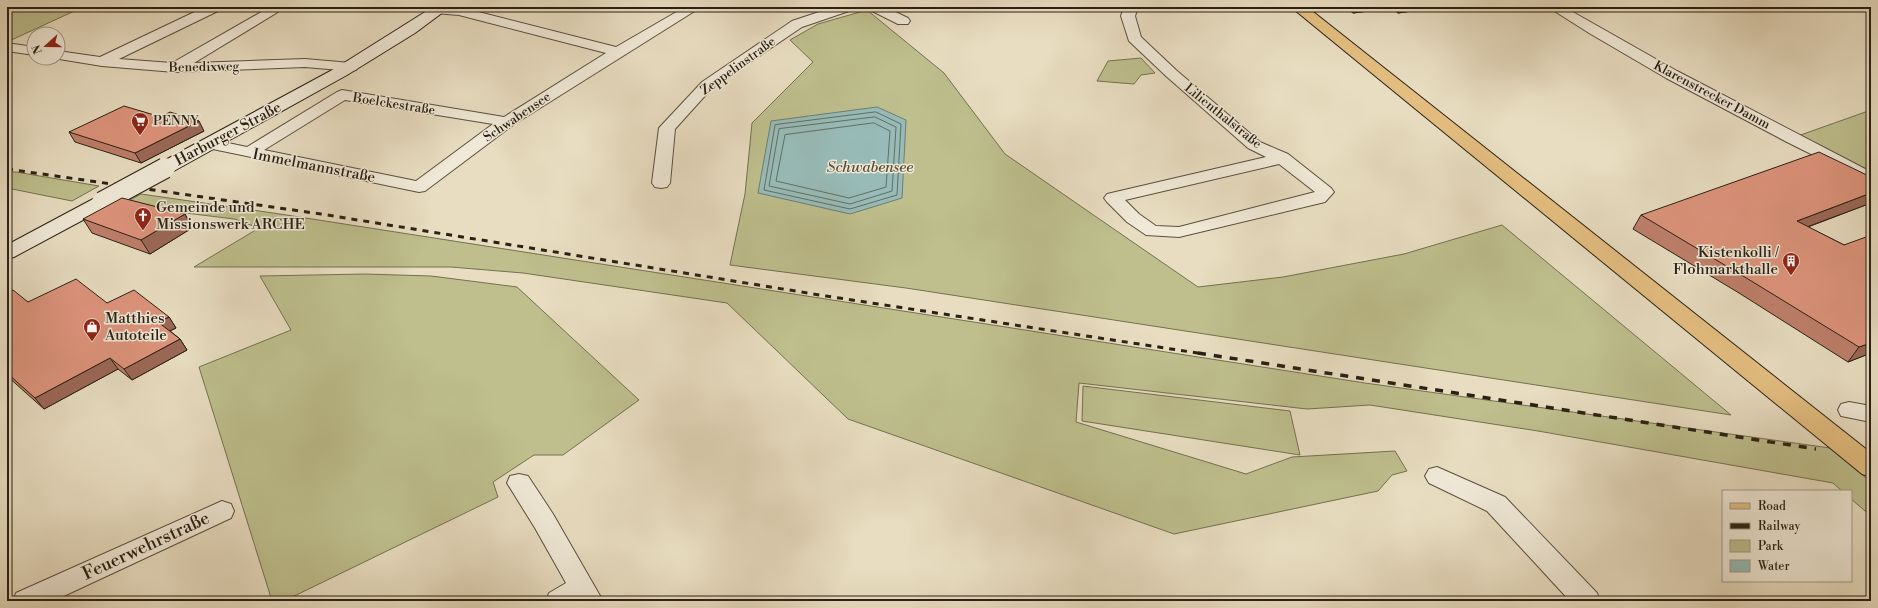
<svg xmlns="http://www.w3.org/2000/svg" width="1878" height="608" font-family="'Libre Bodoni',serif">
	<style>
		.green { fill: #bebf8d; stroke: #747050 }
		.water { fill: #98bbb7; stroke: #6c7d76 }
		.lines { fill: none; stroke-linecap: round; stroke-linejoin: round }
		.shore { stroke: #616e66; stroke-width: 1 }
		.minor-casing { stroke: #5a4f3f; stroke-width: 2 }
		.secondary-casing { stroke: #2a2014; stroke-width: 2 }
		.primary-casing { stroke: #2a2014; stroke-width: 2 }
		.minor { fill: #f0e9d7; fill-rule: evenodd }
		.secondary { fill: #f0e9d7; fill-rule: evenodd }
		.primary { fill: #e4be80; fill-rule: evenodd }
		.rail-far1 { stroke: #2a2014; stroke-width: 3; stroke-dasharray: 6 6; stroke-linecap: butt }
		.rail { stroke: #2a2014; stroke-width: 3.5; stroke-dasharray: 8 8; stroke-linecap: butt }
		.secondary-bridge-casing { stroke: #2a2014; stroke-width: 22; stroke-linecap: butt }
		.secondary-bridge { stroke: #f0e9d7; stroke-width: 20 }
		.wall { fill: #be7f6b; stroke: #2a2014 }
		.shaded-wall { fill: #9b6857; stroke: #2a2014 }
		.building { fill: #dd947c; stroke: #2a2014 }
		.labels { text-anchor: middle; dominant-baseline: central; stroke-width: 3; stroke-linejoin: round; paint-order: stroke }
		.far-street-label { font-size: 13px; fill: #2a2014; stroke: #f0e9d7 }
		.far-poi-label { font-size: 13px; fill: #2a2014; stroke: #f0e9d7; text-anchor: start }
		.street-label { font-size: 15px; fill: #2a2014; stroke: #f0e9d7 }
		.park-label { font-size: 15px; font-style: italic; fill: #565038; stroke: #f0e9d7 }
		.poi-label { font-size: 15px; fill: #2a2014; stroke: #f0e9d7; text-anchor: start }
		.near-street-label { font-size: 18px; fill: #2a2014; stroke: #f0e9d7 }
	</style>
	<rect width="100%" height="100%" fill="#e8ddc1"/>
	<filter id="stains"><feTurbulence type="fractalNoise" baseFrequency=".005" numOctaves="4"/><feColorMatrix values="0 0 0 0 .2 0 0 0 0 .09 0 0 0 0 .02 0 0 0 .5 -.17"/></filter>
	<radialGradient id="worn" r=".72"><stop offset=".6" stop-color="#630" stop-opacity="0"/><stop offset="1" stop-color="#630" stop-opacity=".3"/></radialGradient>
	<!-- green -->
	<path class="green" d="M 7,7 L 83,7 L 7,42 Z
		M 867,10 L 944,73 L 1005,154 L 1198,287 L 1283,277 L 1404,254 L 1502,225 L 1731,415 L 906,288 L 730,265 L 745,194 L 752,123 L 813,62 L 790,40 L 818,24 Z
		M 1141,58 L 1155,73 L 1141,75 L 1134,84 L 1097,81 L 1108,61 Z
		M 1871,110 L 1871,176 L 1795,137 Z
		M 7,172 L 16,172 L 99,186 L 72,201 L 7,188 Z
		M 141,194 L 280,214 L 1365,383 L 1830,448 L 1871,482 L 1871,516 L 1851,499 L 1851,491 L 1842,491 L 1833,483 L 1538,431 L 1370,405 L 1307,409 L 1079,383 L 1076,422 L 1246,474 L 1292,457 L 1395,451 L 1407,471 L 1392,475 L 1378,491 L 1174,534 L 848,419 L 727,303 L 523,273 L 451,267 L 194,267 L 259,228 L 234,219 L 121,205 Z
		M 365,274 L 431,276 L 517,287 L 639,400 L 563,455 L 534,455 L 493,482 L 498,497 L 284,601 L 272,601 L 199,367 L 291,330 L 260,276 Z
		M 1083,386 L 1290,411 L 1300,455 L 1082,421 Z"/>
	<!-- water -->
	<path class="water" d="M 877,107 L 906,120 L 902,198 L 850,214 L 758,193 L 771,121 Z"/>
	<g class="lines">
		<!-- shore -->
		<path class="shore" d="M 876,112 L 901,124 L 897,195 L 850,209 L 764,190 L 775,125 Z
			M 875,117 L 896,127 L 892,191 L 850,204 L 769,186 L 779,129 Z
			M 874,123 L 890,131 L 886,187 L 849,198 L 776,181 L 785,135 Z"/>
		<defs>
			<path id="minor" d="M 205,7 L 222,7 L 220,10 L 119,59 L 172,63 L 270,7 L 286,7 L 194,63 L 305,59 L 351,63 L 356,64 L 358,67 L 356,70 L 351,71 L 305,67 L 175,72 L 102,66 L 53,58 L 58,58 L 58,51 L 100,57 Z
				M 435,7 L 459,7 L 616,47 L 685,7 L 701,7 L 513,125 L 425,191 L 419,192 L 203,147 L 201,144 L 203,141 L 209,139 L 247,147 L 337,92 L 342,90 L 504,117 L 606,53 L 459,15 L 434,13 L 432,10 ZM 345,100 L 493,124 L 416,181 L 264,150 Z
				M 834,7 L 854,7 L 852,10 L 802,27 L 712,88 L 675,129 L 670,183 L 667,187 L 661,188 L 655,187 L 652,183 L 659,128 L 702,82 L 792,21 Z
				M 868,7 L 885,7 L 908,18 L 910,21 L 908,24 L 898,24 L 870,10 Z
				M 1124,7 L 1138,7 L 1135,16 L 1141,37 L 1176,70 L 1260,142 L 1288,154 L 1331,188 L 1334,192 L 1325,202 L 1179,237 L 1146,235 L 1127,222 L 1107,202 L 1104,198 L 1107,194 L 1266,157 L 1248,148 L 1166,76 L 1129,41 L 1121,16 ZM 1279,164 L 1315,192 L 1179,227 L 1156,226 L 1139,214 L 1125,200 Z
				M 1548,7 L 1564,7 L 1677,71 L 1871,172 L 1871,184 L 1785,141 L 1666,78 L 1589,33 Z
				M 7,43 L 34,47 L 34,55 L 7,51 Z
				M 1849,402 L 1871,406 L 1871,422 L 1841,416 L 1838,410 L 1841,404 Z
				M 1437,467 L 1505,497 L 1597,593 L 1600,601 L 1570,601 L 1487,511 L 1429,483 L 1425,476 L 1429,469 Z
				M 519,474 L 528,476 L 553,514 L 603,601 L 546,601 L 549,593 L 566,583 L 535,528 L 507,483 L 510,476 Z
				M 222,501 L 231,504 L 234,511 L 231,518 L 53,601 L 13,601 L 16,593 Z"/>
			<path id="secondary" d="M 433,7 L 450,7 L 415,33 L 347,75 L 172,172 L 165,174 L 158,172 L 156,168 L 158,164 L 336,68 Z
				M 102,196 L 109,198 L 112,202 L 109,206 L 14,257 L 7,259 L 7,245 L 95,198 Z"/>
			<path id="primary" d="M 1291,7 L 1307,7 L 1871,453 L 1871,477 L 1862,474 Z"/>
		</defs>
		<!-- minor casing -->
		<use href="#minor" class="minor-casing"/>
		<!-- secondary casing -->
		<use href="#secondary" class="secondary-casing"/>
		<!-- primary casing -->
		<use href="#primary" class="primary-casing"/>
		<!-- minor -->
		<use href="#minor" class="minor"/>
		<!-- secondary -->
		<use href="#secondary" class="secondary"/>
		<!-- primary -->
		<use href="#primary" class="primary"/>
		<!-- rail-far1 -->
		<path class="rail-far1" d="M 7,169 L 321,214 L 826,296 L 1204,354"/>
		<!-- rail -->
		<path class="rail" d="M 1198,353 L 1816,449"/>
		<defs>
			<path id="secondary-bridge" d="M 102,202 L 165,168"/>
		</defs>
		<!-- secondary-bridge casing -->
		<use href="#secondary-bridge" class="secondary-bridge-casing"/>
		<!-- secondary-bridge -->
		<use href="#secondary-bridge" class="secondary-bridge"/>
	</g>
	<!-- wall -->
	<path class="wall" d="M 1345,7 L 1440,7 L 1398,13 L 1391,8 L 1353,13 Z
		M 161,117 L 204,131 L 141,163 L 75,142 L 69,132 Z
		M 1871,203 L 1808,227 L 1844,245 L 1871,239 L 1871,353 L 1848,362 L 1739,293 L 1633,229 L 1641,215 Z
		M 185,214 L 192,228 L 150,254 L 92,233 L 83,219 Z
		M 7,292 L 28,302 L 107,303 L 169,317 L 176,328 L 170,331 L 180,339 L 187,350 L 132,380 L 118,369 L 44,409 L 7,376 Z"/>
	<!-- shaded-wall -->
	<path class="shaded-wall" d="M 1354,7 L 1391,7 L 1391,8 L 1353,13 Z
		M 1399,7 L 1440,7 L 1398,13 Z
		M 199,121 L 204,131 L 141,163 L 135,153 Z
		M 1871,193 L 1871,203 L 1788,234 L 1797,221 Z
		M 185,214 L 192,228 L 150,254 L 141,240 Z
		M 169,317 L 176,328 L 165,333 L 158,322 Z
		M 180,339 L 187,350 L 132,380 L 124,369 Z
		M 1871,343 L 1871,353 L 1848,362 L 1859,347 Z
		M 110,358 L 118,369 L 44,409 L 35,398 Z"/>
	<!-- building -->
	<path class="building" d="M 124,106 L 161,117 L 170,112 L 199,121 L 135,153 L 69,132 Z
		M 1819,152 L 1871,177 L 1871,193 L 1797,221 L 1844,245 L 1866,237 L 1870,239 L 1871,239 L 1871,343 L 1859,347 L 1748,279 L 1641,215 Z
		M 122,198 L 185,214 L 141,240 L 83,219 Z
		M 76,279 L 107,303 L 134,290 L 169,317 L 158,322 L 180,339 L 124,369 L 110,358 L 35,398 L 7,373 L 7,292 L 13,290 L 28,302 Z"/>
	<!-- icons -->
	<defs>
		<symbol id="supermarket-pin" viewBox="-11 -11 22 30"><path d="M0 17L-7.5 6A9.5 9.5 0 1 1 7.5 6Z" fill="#8f2418" stroke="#f0e9d7"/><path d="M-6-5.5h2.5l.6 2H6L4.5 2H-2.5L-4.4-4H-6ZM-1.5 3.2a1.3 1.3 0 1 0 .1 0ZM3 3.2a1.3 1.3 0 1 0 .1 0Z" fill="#fff"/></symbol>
		<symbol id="church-pin" viewBox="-11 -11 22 30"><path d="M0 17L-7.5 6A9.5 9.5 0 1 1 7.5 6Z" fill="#8f2418" stroke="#f0e9d7"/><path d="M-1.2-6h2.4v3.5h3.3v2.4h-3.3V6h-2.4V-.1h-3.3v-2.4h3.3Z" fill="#fff"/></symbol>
		<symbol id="building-pin" viewBox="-11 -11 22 30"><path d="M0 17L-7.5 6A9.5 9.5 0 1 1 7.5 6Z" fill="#8f2418" stroke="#f0e9d7"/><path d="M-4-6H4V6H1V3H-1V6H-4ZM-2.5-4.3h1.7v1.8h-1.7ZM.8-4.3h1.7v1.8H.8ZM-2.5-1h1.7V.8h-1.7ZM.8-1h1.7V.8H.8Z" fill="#fff"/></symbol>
		<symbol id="shop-pin" viewBox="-11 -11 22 30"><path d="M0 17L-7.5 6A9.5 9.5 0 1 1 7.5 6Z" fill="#8f2418" stroke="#f0e9d7"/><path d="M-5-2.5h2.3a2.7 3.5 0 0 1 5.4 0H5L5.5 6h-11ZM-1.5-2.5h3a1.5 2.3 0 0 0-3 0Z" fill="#fff"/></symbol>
	</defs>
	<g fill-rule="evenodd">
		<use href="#supermarket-pin" x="130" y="111" width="20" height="27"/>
		<use href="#church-pin" x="133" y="206" width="20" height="27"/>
		<use href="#building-pin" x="1781" y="251" width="20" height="27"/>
		<use href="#shop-pin" x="82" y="317" width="20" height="27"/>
	</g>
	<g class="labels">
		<!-- far-street labels -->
		<g class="far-street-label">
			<text transform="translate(738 66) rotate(-36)">Zeppelinstraße</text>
			<text transform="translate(204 67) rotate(-1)">Benedixweg</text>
			<text transform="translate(1712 95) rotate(28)">Klarenstrecker Damm</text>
			<text transform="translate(394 104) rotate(9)">Boelckestraße</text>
			<text transform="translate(1223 116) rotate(39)">Lilienthalstraße</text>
			<text transform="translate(517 117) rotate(-34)">Schwabensee</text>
		</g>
		<!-- far-poi labels -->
		<g class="far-poi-label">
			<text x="153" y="121">PENNY</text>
		</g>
		<!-- street labels -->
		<g class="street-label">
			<text transform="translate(228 134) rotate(-28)">Harburger Straße</text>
			<text transform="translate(314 166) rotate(11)">Immelmannstraße</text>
		</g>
		<!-- park labels -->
		<g class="park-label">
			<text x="870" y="167">Schwabensee</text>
		</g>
		<!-- poi labels -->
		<g class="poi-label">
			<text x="156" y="207">Gemeinde und<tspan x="156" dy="17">Missionswerk ARCHE</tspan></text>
			<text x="1778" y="252" text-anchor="end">Kistenkolli /<tspan x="1778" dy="17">Flohmarkthalle</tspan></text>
			<text x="105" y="318">Matthies<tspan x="105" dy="17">Autoteile</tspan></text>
		</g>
		<!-- near-street labels -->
		<g class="near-street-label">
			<text transform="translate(146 546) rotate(-25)">Feuerwehrstraße</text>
		</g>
	</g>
	<!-- margin -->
	<rect width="1878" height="608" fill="none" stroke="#e8ddc1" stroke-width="24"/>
	<rect x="8" y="8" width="1862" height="592" fill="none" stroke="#2a2014" stroke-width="2"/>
	<rect x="12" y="12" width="1854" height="584" fill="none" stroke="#2a2014"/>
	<!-- legend -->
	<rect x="1722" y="490" width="130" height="92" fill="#f0e9d7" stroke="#a19989"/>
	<rect x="1730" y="503" width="20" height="6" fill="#e4be80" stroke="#a19989"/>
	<text x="1758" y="510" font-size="12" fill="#2a2014">Road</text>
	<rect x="1730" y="523" width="20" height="6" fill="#2a2014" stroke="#a19989"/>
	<text x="1758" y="530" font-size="12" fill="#2a2014">Railway</text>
	<rect x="1730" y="540" width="20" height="12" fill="#bebf8d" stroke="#a19989"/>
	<text x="1758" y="550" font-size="12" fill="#2a2014">Park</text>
	<rect x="1730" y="560" width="20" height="12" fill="#98bbb7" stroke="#a19989"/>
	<text x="1758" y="570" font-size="12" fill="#2a2014">Water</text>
	<!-- north arrow -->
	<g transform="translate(46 46) rotate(249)"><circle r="19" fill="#f0e9d7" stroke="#a19989"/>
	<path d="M0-3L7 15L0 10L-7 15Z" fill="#8f2418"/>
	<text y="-6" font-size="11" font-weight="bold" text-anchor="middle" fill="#2a2014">N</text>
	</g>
	<rect width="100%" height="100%" filter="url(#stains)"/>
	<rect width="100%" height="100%" fill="url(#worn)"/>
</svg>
